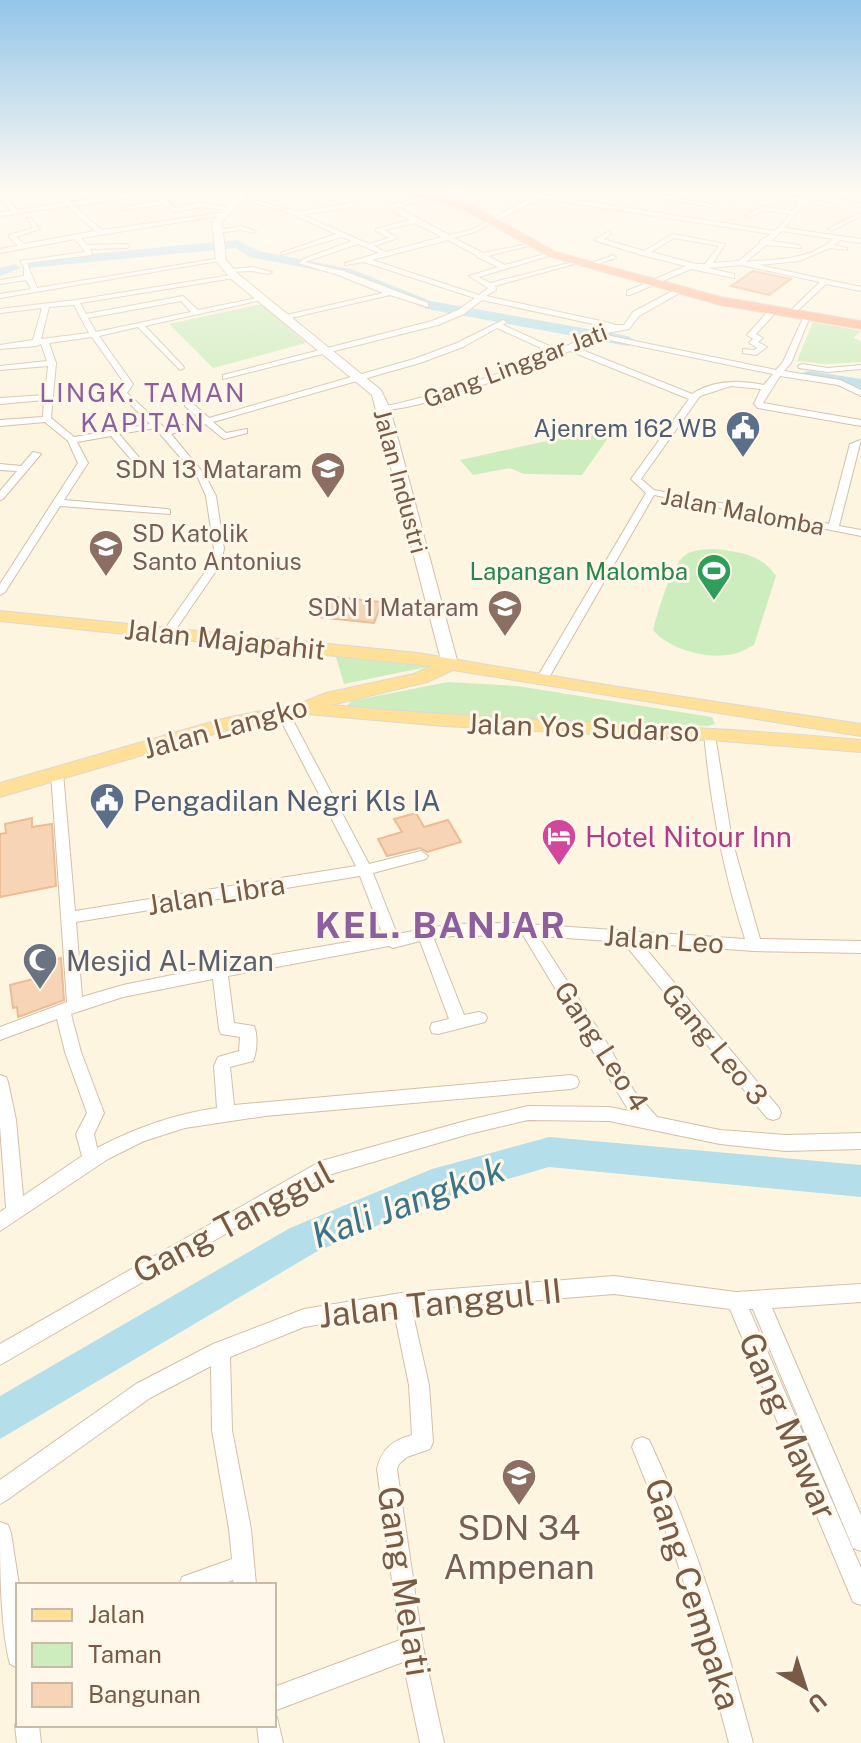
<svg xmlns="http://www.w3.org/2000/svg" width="861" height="1743" font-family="'Public Sans',sans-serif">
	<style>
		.green { fill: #ceedbf }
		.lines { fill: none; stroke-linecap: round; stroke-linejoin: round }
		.river { fill: #b4deea; fill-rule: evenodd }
		.building { fill: #f7d4b6; stroke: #ebbc95; stroke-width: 2 }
		.street-casing { stroke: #d3bfa9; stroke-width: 2 }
		.secondary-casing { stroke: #d6bfa7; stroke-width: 2 }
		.primary-casing { stroke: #dfd8d2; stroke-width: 2 }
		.highway-casing { stroke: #dfd8d2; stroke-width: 2 }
		.street { fill: #fff; fill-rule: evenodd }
		.secondary { fill: #fff; fill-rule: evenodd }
		.primary { fill: #ffe098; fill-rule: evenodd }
		.highway { fill: #ffb692; fill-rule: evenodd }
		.labels { text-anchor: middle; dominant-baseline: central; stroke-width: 6; stroke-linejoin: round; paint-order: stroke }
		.far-street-label { font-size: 24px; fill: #795b45; stroke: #fff8ea }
		.far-service-label { font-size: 24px; fill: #4e5e75; stroke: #fff8ea; text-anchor: end }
		.far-education-label { font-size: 24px; fill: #785e54; stroke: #fff8ea; text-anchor: end }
		.far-leisure-label { font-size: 24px; fill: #27864d; stroke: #fff8ea; text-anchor: end }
		.far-neighbourhood-label { font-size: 26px; letter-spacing: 2px; fill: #8d609d; stroke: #fff8ea }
		.street-label { font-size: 28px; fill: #795b45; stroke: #fff8ea }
		.service-label { font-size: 28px; fill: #4e5e75; stroke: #fff8ea; text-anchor: start }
		.hotel-label { font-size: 28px; fill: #b23c85; stroke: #fff8ea; text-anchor: start }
		.worship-label { font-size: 28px; fill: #5b616d; stroke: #fff8ea; text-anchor: start }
		.near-street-label { font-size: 34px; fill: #795b45; stroke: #fff8ea }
		.near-education-label { font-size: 34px; fill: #785e54; stroke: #fff8ea }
		.district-label { font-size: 36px; font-weight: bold; letter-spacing: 2px; fill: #8d609d; stroke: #fff8ea }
		.near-water-label { font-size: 36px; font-style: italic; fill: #3a7587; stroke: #fff8ea }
	</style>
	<rect width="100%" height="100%" fill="#fef5e1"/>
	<!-- green -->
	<path class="green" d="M 262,304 L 306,343 L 213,368 L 169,324 Z
		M 813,322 L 861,331 L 853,338 L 861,341 L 861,362 L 826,364 L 797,361 Z
		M 587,432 L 608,438 L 582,475 L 524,474 L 510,468 L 473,475 L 460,460 Z
		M 714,549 C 740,552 761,554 776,576 L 754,645 C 749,647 742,652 737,653 C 711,661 669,650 653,630 C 658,612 670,569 683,557 C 691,549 703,550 714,549 Z
		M 336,657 L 432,666 L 344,684 Z
		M 448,682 L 517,686 L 712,717 L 715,724 L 708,726 L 488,718 L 345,708 L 351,701 Z"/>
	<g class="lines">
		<!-- river -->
		<path class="river" d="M 237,240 L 259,251 L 351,269 L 431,301 L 628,336 L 636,341 L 628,346 L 427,309 L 342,275 L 250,257 L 235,248 L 29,268 L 22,264 L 29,260 Z
			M 14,264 L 21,268 L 0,276 L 0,268 Z
			M 810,371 L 861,379 L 861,389 L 804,380 L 802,376 L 804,372 Z
			M 549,1137 L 861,1165 L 861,1197 L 549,1167 L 437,1200 L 316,1252 L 0,1439 L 0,1396 L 290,1228 L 432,1169 Z"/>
	</g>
	<!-- building -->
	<path class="building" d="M 753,271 L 791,279 L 769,295 L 731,286 Z
		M 325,596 L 382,602 L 374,623 L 316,617 Z
		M 416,813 L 424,827 L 448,820 L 461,842 L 427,852 L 420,848 L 387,856 L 378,839 L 402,832 L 394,819 Z
		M 32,818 L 32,827 L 52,824 L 56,886 L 0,897 L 0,834 L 6,833 L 5,824 Z
		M 61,958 L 64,1000 L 18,1017 L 17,1007 L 13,1008 L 10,985 L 33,979 L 31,965 Z"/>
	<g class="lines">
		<defs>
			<path id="street" d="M 48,188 L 55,188 L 71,202 L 150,191 L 148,188 L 156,190 L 189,188 L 160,194 L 175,208 L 200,203 L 231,208 L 228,210 L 200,207 L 174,212 L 164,204 L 123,210 L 120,208 L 160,201 L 153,194 L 74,206 L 102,230 L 221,213 L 224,215 L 81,238 L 87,245 L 127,244 L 130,246 L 127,248 L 90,249 L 92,255 L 27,263 L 37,288 L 221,258 L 224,260 L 0,298 L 0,294 L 31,289 L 26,280 L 0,284 L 0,280 L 24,276 L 24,267 L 20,261 L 85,252 L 75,239 L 0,253 L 0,249 L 18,246 L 9,237 L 9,235 L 33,228 L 27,218 L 31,218 L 40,229 L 16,237 L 24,244 L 95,231 L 68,206 L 0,216 L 0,212 L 11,211 L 0,196 L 0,190 L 17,210 L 64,203 Z
				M 322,188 L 332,188 L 323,192 L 320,190 Z
				M 359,188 L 368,188 L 345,197 L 355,204 L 355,206 L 303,215 L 369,244 L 389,238 L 376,231 L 376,229 L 410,220 L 389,208 L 389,206 L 457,188 L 468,188 L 397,207 L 449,235 L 471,230 L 549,188 L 557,188 L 545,195 L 775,231 L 791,214 L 765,210 L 749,217 L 744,216 L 764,206 L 793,211 L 799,202 L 776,195 L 779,193 L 800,198 C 808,177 844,194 861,198 L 861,202 L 814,190 L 808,194 L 806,199 L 835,205 L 835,207 L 805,202 L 785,228 L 861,239 L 861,243 L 840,240 L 834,245 L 847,248 L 847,250 L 830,248 L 799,261 L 759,265 L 861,287 L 861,291 L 826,284 L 792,316 L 788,314 L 789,312 L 820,282 L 741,265 L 708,268 L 734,274 L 734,278 L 691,269 L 630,295 L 627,295 L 627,291 L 686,266 L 641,255 L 594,240 L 609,231 L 611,234 L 603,239 L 644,251 L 673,234 L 725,244 L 713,263 L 739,261 L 760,243 L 760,241 L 771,234 L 540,198 L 475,232 L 454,238 L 483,253 L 532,243 L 532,245 L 488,256 L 505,265 L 552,252 L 555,254 L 479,277 L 490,283 L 581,260 L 581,262 L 495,286 L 496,290 L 486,296 L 610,323 L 614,325 L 624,325 L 633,312 L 678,288 L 685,290 L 639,316 L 629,329 L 601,334 L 776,370 L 783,362 L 804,316 L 811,314 L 791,363 L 784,371 L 840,380 L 861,390 L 861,396 L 838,385 L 780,376 L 763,403 L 861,420 L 861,426 L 758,408 L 754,404 L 761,389 L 731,386 L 700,396 L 641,479 L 654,490 L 829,524 L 850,444 L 861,440 L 839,526 L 861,530 L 861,536 L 654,495 L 547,681 L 545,684 L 537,684 L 535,681 L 646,493 L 631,479 L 689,399 L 570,351 L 457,395 L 407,407 L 381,411 L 381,407 C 440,395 495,376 552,353 L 497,328 L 463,347 L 420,363 L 213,422 L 226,433 L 247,429 L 247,433 L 224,439 L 205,424 L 171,434 L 205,475 L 216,496 L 224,549 L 220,565 L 172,635 L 164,635 L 162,633 L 210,565 L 214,549 L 206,496 L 198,478 L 155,428 L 119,434 L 142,461 L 137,464 L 134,463 L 111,436 L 77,442 L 88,463 L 64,500 L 167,509 L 170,510 L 170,514 L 60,506 L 5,592 L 0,595 L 0,584 L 78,463 L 68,441 L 45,422 L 0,426 L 0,420 L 43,417 L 44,400 L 0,404 L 0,398 L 45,395 L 48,366 L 0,370 L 0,366 L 47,361 L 41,344 L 36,346 L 0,349 L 0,345 L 33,340 L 42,308 L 0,313 L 0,309 L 76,300 L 237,274 L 234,278 L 80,303 L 86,314 L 183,296 L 198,310 L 262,297 L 266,299 L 145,326 L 183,366 L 184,368 L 180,370 L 138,327 L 99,336 L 133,384 L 127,393 L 167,430 L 201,420 L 185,406 L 185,402 L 191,402 L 209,418 L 414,359 L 457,343 L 503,320 L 507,322 L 503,325 L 558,350 L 607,327 L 482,300 L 464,314 L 438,325 L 223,379 L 223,375 L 432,321 L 458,310 L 475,298 L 364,262 L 345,265 L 345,263 L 379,253 L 358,244 L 305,262 L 344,271 L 428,303 L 428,307 L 390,295 L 282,320 L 282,316 L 383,293 L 338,275 L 298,263 L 302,261 L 303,259 L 352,241 L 342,237 L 281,255 L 281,253 L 336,234 L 285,211 L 236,198 L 239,196 L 297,212 L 347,204 L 338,198 L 338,196 ZM 415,223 L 442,237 L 386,252 L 374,246 L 398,238 L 384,230 ZM 782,231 L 833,239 C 808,261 776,259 746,262 L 766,245 L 801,248 L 799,245 L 771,241 ZM 674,238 L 719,246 L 705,264 L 696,264 L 651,252 ZM 448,240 L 476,255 L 477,257 L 498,267 L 469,276 L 488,288 L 479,295 L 372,260 ZM 181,301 L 191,312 L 96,332 L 88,318 ZM 74,305 L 89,333 L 41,339 L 49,307 ZM 92,337 L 125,384 L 119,393 L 150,424 L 74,437 L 51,418 L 56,363 L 49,343 ZM 595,337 L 773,374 L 764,385 C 740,380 713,380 692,394 L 577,348 Z
				M 608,188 L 623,188 L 715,205 L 712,207 Z
				M 687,188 L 699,188 L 738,198 L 735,200 Z
				M 754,188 L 765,188 L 751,193 L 748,191 Z
				M 861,212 L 861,216 L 833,230 L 828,229 Z
				M 241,226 L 256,231 L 253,233 L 241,230 L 216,233 L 213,231 Z
				M 614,255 L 616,258 L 591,266 L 588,264 Z
				M 252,267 L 272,272 L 268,274 L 252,271 L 227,272 L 223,270 Z
				M 770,309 L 777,311 L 756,334 L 763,338 L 758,342 L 767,347 L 756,355 L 743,353 L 743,349 L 754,350 L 758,348 L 749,343 L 753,339 L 747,335 Z
				M 802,364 L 828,368 L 861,365 L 861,369 L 828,372 L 799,368 L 798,366 Z
				M 33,452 L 41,454 L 3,499 L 0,500 L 0,491 L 17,471 L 0,470 L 0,464 L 21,466 Z
				M 282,707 L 288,711 L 369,864 L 421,851 L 428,856 L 426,859 L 373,873 L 397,934 L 452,924 L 512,923 L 745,939 C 723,871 710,803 704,732 L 706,729 L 714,729 L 732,840 L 760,939 L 861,941 L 861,953 L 754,951 L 641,943 L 779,1108 L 781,1113 L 779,1118 L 773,1120 L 767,1118 L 623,942 L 538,936 L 607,1043 L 634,1091 L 657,1117 L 720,1130 L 786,1135 L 861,1133 L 861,1149 L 786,1151 L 720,1144 L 609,1121 L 528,1120 L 469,1134 L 325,1176 L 0,1365 L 0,1344 L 321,1161 L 469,1120 L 528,1106 L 609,1107 L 629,1111 L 523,935 L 452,936 L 434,939 L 464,1015 L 479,1012 L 485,1014 L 487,1018 L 485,1022 L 438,1034 L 432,1033 L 430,1028 L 432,1023 L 449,1019 L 420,941 L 393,948 L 389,946 L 228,976 L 234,1023 L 254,1026 C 258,1035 257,1052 253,1061 L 230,1067 L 234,1105 L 571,1075 L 577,1077 L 579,1082 L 577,1087 L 571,1089 L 265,1116 L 185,1128 L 144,1141 L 108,1159 L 0,1231 L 0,1212 L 6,1208 L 0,1126 L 0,1075 L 6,1077 L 8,1082 L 16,1120 L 23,1196 L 82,1156 L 76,1134 L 87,1113 L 65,1052 L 57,1019 L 0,1040 L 0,1027 L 67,1002 L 51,773 L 57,769 L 63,773 L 75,911 L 356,866 L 276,711 ZM 360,876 L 383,936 L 266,956 L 123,985 L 82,997 L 76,922 ZM 213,979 L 219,1029 L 221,1034 L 240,1037 L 239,1051 L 218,1057 L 214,1066 L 217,1108 C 174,1114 135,1128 97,1148 L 94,1134 L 104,1113 L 81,1052 L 71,1014 L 123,997 Z
				M 614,1276 L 736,1292 L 861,1284 L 861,1302 L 772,1308 L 861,1515 L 861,1551 L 853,1548 L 753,1309 L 749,1309 L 861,1568 L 861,1605 L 853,1602 L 730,1309 L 614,1294 L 412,1310 L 429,1385 L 433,1442 L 430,1449 L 407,1457 L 399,1464 L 397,1469 L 423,1647 L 444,1743 L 420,1743 L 403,1662 L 274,1711 L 274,1687 L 400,1640 L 377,1469 C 382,1448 392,1441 412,1435 L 409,1385 L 394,1312 L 304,1327 L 230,1357 L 232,1430 L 251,1529 L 256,1585 L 234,1585 L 233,1580 L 221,1585 L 179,1585 L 182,1577 L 232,1559 L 229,1529 L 212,1430 L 211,1366 L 150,1398 L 7,1500 L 0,1504 L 0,1480 L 136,1384 L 213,1344 L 304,1309 L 401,1293 Z
				M 642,1437 L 649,1440 C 695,1537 725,1639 753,1743 L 729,1743 L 699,1630 L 675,1555 L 632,1447 L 635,1440 Z
				M 0,1522 L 8,1525 L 11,1533 L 19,1585 L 18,1668 L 10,1664 C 0,1626 0,1563 0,1522 Z
				M 274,1715 L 277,1717 L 283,1743 L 259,1743 L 257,1725 L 274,1725 Z
				M 18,1718 L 18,1725 L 39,1725 L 41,1743 L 17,1743 L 15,1725 Z"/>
			<path id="secondary" d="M 243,188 L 252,188 L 222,222 L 226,260 L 238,274 L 381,390 L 390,409 L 458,664 L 456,668 L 450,669 L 442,664 L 372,395 L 230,278 L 216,260 L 212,222 Z"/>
			<path id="primary" d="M 0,611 L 418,653 L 612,686 L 861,724 L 861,736 L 453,670 L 427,682 L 331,705 C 507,722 685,723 861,740 L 861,752 L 722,741 L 444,726 L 306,714 L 231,729 L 0,797 L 0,783 L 222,719 L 301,703 L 326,693 L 414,674 L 431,666 L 0,621 Z"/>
			<path id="highway" d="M 386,188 L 405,188 L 471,205 L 556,252 L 721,297 L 861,321 L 861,329 L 720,305 L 548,256 L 463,209 Z"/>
		</defs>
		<!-- street casing -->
		<use href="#street" class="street-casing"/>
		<!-- secondary casing -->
		<use href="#secondary" class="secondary-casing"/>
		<!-- primary casing -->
		<use href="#primary" class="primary-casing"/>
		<!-- highway casing -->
		<use href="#highway" class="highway-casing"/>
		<!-- street -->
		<use href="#street" class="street"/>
		<!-- secondary -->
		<use href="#secondary" class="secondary"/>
		<!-- primary -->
		<use href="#primary" class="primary"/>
		<!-- highway -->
		<use href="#highway" class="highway"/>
	</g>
	<!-- sky -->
	<linearGradient id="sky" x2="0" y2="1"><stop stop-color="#93c5e9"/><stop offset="0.44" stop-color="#fffaf2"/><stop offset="1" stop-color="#fffaf2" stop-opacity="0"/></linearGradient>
	<rect width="861" height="432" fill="url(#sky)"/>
	<!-- icons -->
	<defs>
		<symbol id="civic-pin" viewBox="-11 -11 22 30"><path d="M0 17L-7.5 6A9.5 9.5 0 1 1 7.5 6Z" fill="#5c6f8a" stroke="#fff8ea"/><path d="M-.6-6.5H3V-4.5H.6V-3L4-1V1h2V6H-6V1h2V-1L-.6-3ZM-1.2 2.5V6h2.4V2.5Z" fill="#fff"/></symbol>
		<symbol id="school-pin" viewBox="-11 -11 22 30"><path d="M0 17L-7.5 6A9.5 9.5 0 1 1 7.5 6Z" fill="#8d6e63" stroke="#fff8ea"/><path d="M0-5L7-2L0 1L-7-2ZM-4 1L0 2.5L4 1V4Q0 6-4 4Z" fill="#fff"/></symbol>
		<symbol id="stadium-pin" viewBox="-11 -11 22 30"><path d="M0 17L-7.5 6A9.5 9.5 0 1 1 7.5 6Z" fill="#2e9e5b" stroke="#fff8ea"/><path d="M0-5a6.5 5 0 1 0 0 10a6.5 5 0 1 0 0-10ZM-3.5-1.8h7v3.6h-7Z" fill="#fff"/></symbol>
		<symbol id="hotel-pin" viewBox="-11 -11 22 30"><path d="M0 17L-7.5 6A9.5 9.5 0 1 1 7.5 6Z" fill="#d1479c" stroke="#fff8ea"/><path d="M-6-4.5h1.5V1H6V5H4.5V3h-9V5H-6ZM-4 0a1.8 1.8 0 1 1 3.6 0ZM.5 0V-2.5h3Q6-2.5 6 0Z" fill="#fff"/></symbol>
		<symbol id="mosque-pin" viewBox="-11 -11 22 30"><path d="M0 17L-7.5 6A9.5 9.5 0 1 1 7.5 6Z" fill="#6b7280" stroke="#fff8ea"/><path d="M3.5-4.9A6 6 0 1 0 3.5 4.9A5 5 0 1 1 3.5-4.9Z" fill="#fff"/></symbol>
	</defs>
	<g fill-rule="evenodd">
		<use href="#civic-pin" x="723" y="408" width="40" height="54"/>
		<use href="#school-pin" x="308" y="449" width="40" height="54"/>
		<use href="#school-pin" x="86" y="527" width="40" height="54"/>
		<use href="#stadium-pin" x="694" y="551" width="40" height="54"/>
		<use href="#school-pin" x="485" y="587" width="40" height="54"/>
		<use href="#civic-pin" x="87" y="780" width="40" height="54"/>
		<use href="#hotel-pin" x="539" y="816" width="40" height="54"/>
		<use href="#mosque-pin" x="20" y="940" width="40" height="54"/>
		<use href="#school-pin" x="499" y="1456" width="40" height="54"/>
	</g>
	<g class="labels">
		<!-- far-street labels -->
		<g class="far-street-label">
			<text transform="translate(515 365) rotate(-21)">Gang Linggar Jati</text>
			<text transform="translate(401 481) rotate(75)">Jalan Industri</text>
			<text transform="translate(743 511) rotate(11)">Jalan Malomba</text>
		</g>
		<!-- far-service labels -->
		<g class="far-service-label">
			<text x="717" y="428">Ajenrem 162 WB</text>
		</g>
		<!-- far-education labels -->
		<g class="far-education-label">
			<text x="302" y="469">SDN 13 Mataram</text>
			<text x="132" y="533" text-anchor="start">SD Katolik<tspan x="132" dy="28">Santo Antonius</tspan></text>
			<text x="479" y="607">SDN 1 Mataram</text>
		</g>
		<!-- far-leisure labels -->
		<g class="far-leisure-label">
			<text x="688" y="571">Lapangan Malomba</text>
		</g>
		<!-- far-neighbourhood labels -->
		<g class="far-neighbourhood-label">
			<text x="143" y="392">LINGK. TAMAN<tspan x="143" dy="30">KAPITAN</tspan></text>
		</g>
		<!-- street labels -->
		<g class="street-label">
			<text transform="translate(225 639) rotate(6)">Jalan Majapahit</text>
			<text transform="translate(225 727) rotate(-15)">Jalan Langko</text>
			<text transform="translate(583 727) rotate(2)">Jalan Yos Sudarso</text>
			<text transform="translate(216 894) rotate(-9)">Jalan Libra</text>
			<text transform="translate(664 939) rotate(4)">Jalan Leo</text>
			<text transform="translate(715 1044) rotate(50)">Gang Leo 3</text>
			<text transform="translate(602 1046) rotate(57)">Gang Leo 4</text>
		</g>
		<!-- service labels -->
		<g class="service-label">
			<text x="133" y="800">Pengadilan Negri Kls IA</text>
		</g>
		<!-- hotel labels -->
		<g class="hotel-label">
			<text x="585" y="836">Hotel Nitour Inn</text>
		</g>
		<!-- worship labels -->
		<g class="worship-label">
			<text x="66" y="960">Mesjid Al-Mizan</text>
		</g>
		<!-- near-street labels -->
		<g class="near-street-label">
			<text transform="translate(233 1222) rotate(-28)">Gang Tanggul</text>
			<text transform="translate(440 1303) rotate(-6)">Jalan Tanggul II</text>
			<text transform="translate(788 1426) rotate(67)">Gang Mawar</text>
			<text transform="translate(404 1581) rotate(81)">Gang Melati</text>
			<text transform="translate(693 1594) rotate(72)">Gang Cempaka</text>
		</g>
		<!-- near-education labels -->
		<g class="near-education-label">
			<text x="519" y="1528">SDN 34<tspan x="519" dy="39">Ampenan</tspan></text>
		</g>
		<!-- district labels -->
		<g class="district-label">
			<text x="441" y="925">KEL. BANJAR</text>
		</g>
		<!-- near-water labels -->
		<g class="near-water-label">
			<text transform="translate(408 1202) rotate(-20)">Kali Jangkok</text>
		</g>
	</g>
	<!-- legend -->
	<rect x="16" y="1583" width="260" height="144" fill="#fff8ea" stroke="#c9b9a8" stroke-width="2"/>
	<rect x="32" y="1609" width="40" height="12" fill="#ffe098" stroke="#c9b9a8" stroke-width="2"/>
	<text x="88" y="1623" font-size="24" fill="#795b45">Jalan</text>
	<rect x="32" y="1643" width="40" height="24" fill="#ceedbf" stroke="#c9b9a8" stroke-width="2"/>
	<text x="88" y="1663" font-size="24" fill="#795b45">Taman</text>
	<rect x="32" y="1683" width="40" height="24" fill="#f7d4b6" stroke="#c9b9a8" stroke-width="2"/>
	<text x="88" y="1703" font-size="24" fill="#795b45">Bangunan</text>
	<!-- north arrow -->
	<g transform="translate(805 1687) rotate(141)" stroke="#fff8ea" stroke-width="6" paint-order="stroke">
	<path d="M0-6L14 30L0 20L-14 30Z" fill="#795b45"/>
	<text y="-12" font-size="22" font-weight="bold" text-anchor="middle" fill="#795b45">U</text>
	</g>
</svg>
